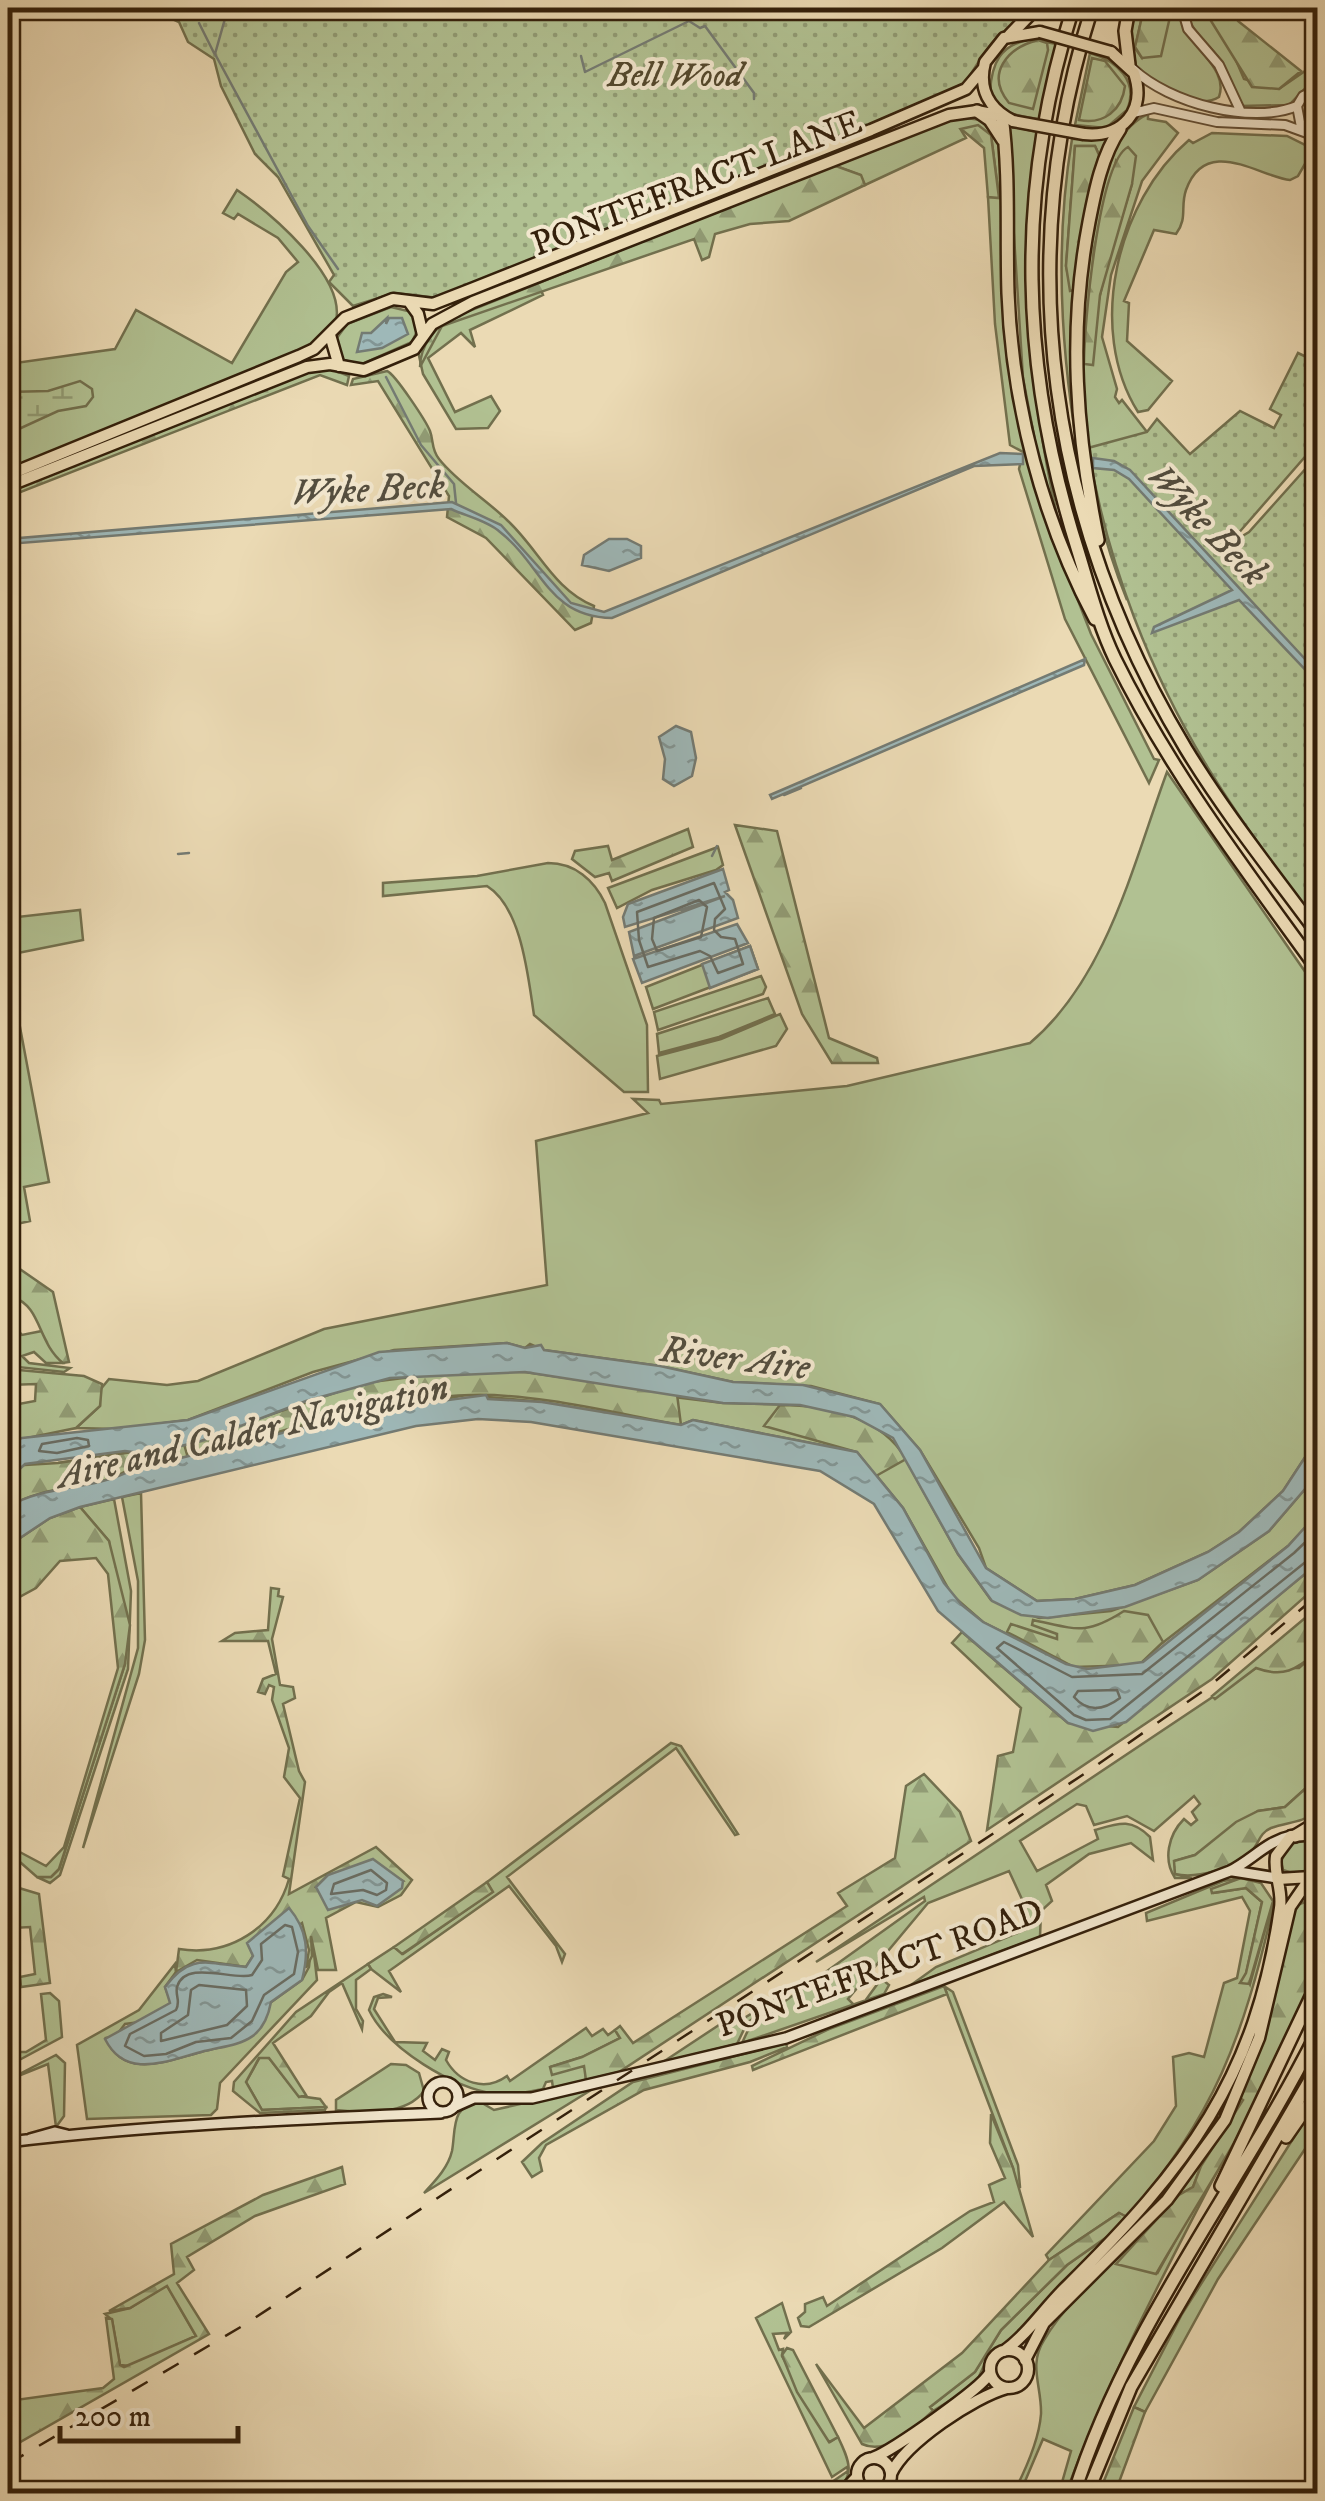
<svg xmlns="http://www.w3.org/2000/svg" width="1325" height="2501" font-family="'IM FELL DW Pica',serif">
	<style>
		.green { fill: #b1c192; stroke: #72704e; stroke-width: 2.5; fill-rule: evenodd }
		.forest { fill: url(#forest-firs); stroke: #72704e; stroke-width: 2.5; fill-rule: evenodd }
		.wetland { fill: url(#wetland-marsh); stroke: #72704e; stroke-width: 2.5 }
		.park { fill: url(#park-dots); stroke: #72704e; stroke-width: 2.5 }
		.water { fill: url(#water-ripples); stroke: #747b73; stroke-width: 2.5 }
		.lines { fill: none; stroke-linecap: round; stroke-linejoin: round }
		.shore { stroke: #696c62; stroke-width: 2.5 }
		.stream { stroke: #747b73; stroke-width: 2.5 }
		.tertiary-casing { stroke: #624e35; stroke-width: 12 }
		.secondary-casing { stroke: #34200b; stroke-width: 14 }
		.primary-casing { stroke: #34200b; stroke-width: 15 }
		.trunk-casing { stroke: #34200b; stroke-width: 15 }
		.motorway-casing { stroke: #34200b; stroke-width: 16 }
		.tertiary { stroke: #f2e7ce; stroke-width: 8 }
		.secondary { stroke: #f2e7ce; stroke-width: 9 }
		.primary { stroke: #ebdab4; stroke-width: 10 }
		.trunk { stroke: #ebdab4; stroke-width: 10 }
		.motorway { stroke: #ebdab4; stroke-width: 11 }
		.rail { stroke: #34200b; stroke-width: 2.5; stroke-dasharray: 18 18; stroke-linecap: butt }
		.trunk-bridge-casing { stroke: #34200b; stroke-width: 15; stroke-linecap: butt }
		.trunk-bridge { stroke: #ebdab4; stroke-width: 10 }
		.labels { text-anchor: middle; dominant-baseline: central; stroke-width: 8; stroke-linejoin: round; paint-order: stroke }
		.park-label { font-size: 35px; font-style: italic; fill: #53482d; stroke: #f2e7ce }
		.street-label { font-size: 35px; fill: #34200b; stroke: #f2e7ce }
		.water-label { font-size: 38px; font-style: italic; fill: #544e3f; stroke: #f2e7ce }
	</style>
	<defs>
		<pattern id="forest-firs" width="22" height="20" patternUnits="userSpaceOnUse" patternTransform="scale(2.5)"><rect width="22" height="20" fill="#b1c192"/><path d="M5 1l3.5 6h-7zM16 11l3.5 6h-7z" fill="#919c75"/></pattern>
		<pattern id="wetland-marsh" width="20" height="14" patternUnits="userSpaceOnUse" patternTransform="scale(2.5)"><rect width="20" height="14" fill="#b1c192"/><path d="M1 5h8M5 5V1M11 12h8M15 12V8" fill="none" stroke="#919c75"/></pattern>
		<pattern id="park-dots" width="8" height="8" patternUnits="userSpaceOnUse" patternTransform="scale(2.5)"><rect width="8" height="8" fill="#b1c192"/><path d="M2 2h.1M6 6h.1" fill="none" stroke="#919c75" stroke-width="1.8" stroke-linecap="round"/></pattern>
		<pattern id="water-ripples" width="26" height="14" patternUnits="userSpaceOnUse" patternTransform="scale(2.5)"><rect width="26" height="14" fill="#9eb8b8"/><path d="M2 4q2-2 4 0t4 0M15 11q2-2 4 0t4 0" fill="none" stroke="#829594"/></pattern>
	</defs>
	<rect width="100%" height="100%" fill="#ebdab4"/>
	<filter id="stains"><feTurbulence type="fractalNoise" baseFrequency=".002" numOctaves="4"/><feColorMatrix values="0 0 0 0 .2 0 0 0 0 .09 0 0 0 0 .02 0 0 0 .5 -.17"/></filter>
	<radialGradient id="worn" r=".72"><stop offset=".6" stop-color="#630" stop-opacity="0"/><stop offset="1" stop-color="#630" stop-opacity=".3"/></radialGradient>
	<!-- green -->
	<path class="green" d="M 1137,8 L 1144,8 L 1135,48 L 1142,58 L 1172,8 L 1178,8 C 1184,46 1230,66 1219,97 C 1195,112 1153,83 1136,66 L 1130,33 Z
		M 1184,8 L 1203,8 L 1229,44 L 1244,79 L 1279,89 L 1308,69 L 1315,78 L 1289,105 L 1241,106 C 1231,94 1232,81 1225,68 C 1212,42 1197,44 1184,8 Z
		M 1031,39 L 1056,44 L 1039,119 C 1016,116 1002,115 990,91 C 992,64 999,45 1031,39 Z
		M 1090,53 C 1118,61 1139,82 1127,110 L 1106,128 L 1075,125 Z
		M 1148,114 L 1148,119 L 1166,122 L 1178,133 L 1142,181 L 1111,275 L 1102,337 L 1117,389 L 1115,397 L 1119,403 L 1122,400 L 1147,432 L 1115,556 L 1127,600 C 1076,475 1067,328 1100,198 C 1109,166 1115,129 1148,114 ZM 1116,161 L 1132,184 L 1107,265 L 1084,364 L 1094,249 Z
		M 959,117 L 981,120 L 1001,145 L 1005,339 L 1055,541 L 1091,634 L 1154,759 L 1159,760 L 1149,783 L 1065,619 L 1019,469 L 1023,452 L 1010,445 L 995,324 L 988,197 L 999,197 L 991,135 L 961,130 L 966,138 L 865,185 L 860,175 L 833,165 Z
		M 1007,125 L 1037,132 C 1021,266 1028,392 1059,523 L 1039,462 L 1023,378 Z
		M 1212,133 L 1287,136 L 1305,145 L 1309,157 L 1298,176 L 1290,180 C 1260,177 1206,134 1186,190 C 1180,207 1188,218 1176,234 L 1154,230 L 1124,301 L 1129,303 L 1127,341 L 1172,381 L 1148,410 L 1138,412 C 1086,329 1117,201 1189,140 L 1193,143 Z
		M 1072,139 L 1109,139 L 1075,290 L 1086,497 C 1063,378 1052,259 1072,139 ZM 1075,146 L 1095,146 L 1099,155 L 1071,290 L 1066,266 Z
		M 237,190 C 269,212 346,276 336,321 C 335,328 327,336 323,341 L 8,475 L 8,364 L 115,349 L 136,310 L 232,363 L 286,272 L 298,262 L 278,238 L 238,214 L 234,219 L 223,213 Z
		M 538,283 L 543,295 L 470,330 L 475,347 L 461,333 L 428,358 L 455,412 L 491,396 L 500,411 L 488,428 L 456,429 L 423,374 L 418,351 C 445,311 494,300 538,283 Z
		M 391,307 L 412,312 L 418,329 L 412,342 L 360,365 L 341,359 L 334,342 L 347,324 Z
		M 1167,772 L 1317,989 L 1317,1439 L 1283,1491 L 1239,1532 L 1208,1552 L 1135,1585 L 1075,1599 L 1037,1601 L 986,1568 L 979,1548 L 920,1450 L 880,1404 L 811,1386 L 733,1382 L 660,1366 L 543,1350 L 530,1344 L 525,1348 L 507,1343 L 394,1350 L 313,1372 L 188,1420 L 116,1429 L 76,1428 L 100,1406 L 100,1390 L 109,1379 L 167,1385 L 198,1381 L 324,1329 L 547,1285 L 536,1141 L 648,1113 L 633,1099 L 659,1100 L 661,1104 L 847,1086 L 1030,1043 C 1107,978 1133,864 1167,772 Z
		M 718,847 L 723,865 L 716,870 L 652,890 L 617,908 L 608,888 Z
		M 548,863 C 575,863 594,880 605,903 L 647,1025 L 648,1092 L 624,1092 L 534,1015 C 528,977 522,908 487,886 L 383,896 L 383,883 L 477,876 Z
		M 80,910 L 83,940 L 8,955 L 8,918 Z
		M 750,946 L 758,969 L 653,1009 L 646,987 Z
		M 8,963 L 49,1182 L 24,1187 L 30,1221 L 8,1226 Z
		M 761,976 L 766,987 L 763,994 L 658,1030 L 654,1012 Z
		M 768,998 L 775,1014 L 719,1037 L 659,1053 L 657,1034 Z
		M 780,1014 L 787,1029 L 776,1046 L 660,1079 L 657,1056 L 721,1039 Z
		M 16,1328 L 22,1335 L 42,1331 L 63,1363 L 46,1363 L 34,1352 L 22,1356 L 29,1363 L 70,1368 L 64,1372 L 8,1366 L 8,1331 Z
		M 458,1371 L 723,1403 L 800,1405 L 854,1417 L 901,1451 L 958,1554 L 991,1600 L 1039,1618 L 1111,1611 L 1198,1580 L 1269,1531 L 1317,1475 L 1318,1514 L 1288,1546 L 1152,1651 L 1066,1664 L 983,1622 L 952,1595 L 903,1508 L 857,1452 L 693,1420 L 681,1425 L 542,1402 L 466,1395 L 309,1425 L 128,1472 L 58,1463 L 201,1441 L 364,1383 Z
		M 141,1493 L 145,1640 L 139,1674 L 83,1848 L 138,1648 L 138,1581 L 122,1497 Z
		M 114,1499 L 131,1591 L 128,1669 L 60,1875 L 50,1883 L 37,1877 L 51,1877 L 59,1869 L 125,1664 L 109,1541 L 80,1507 Z
		M 1317,1652 L 1317,1778 L 1285,1807 L 1258,1811 L 1195,1855 L 1175,1861 L 1175,1874 L 1192,1878 L 1175,1878 C 1163,1860 1168,1835 1184,1819 L 1191,1825 L 1197,1820 L 1192,1812 L 1200,1804 L 1194,1796 L 1154,1831 L 1127,1816 L 1094,1825 L 1086,1806 L 1077,1804 L 1020,1841 L 1037,1871 L 1098,1839 L 1095,1830 C 1119,1823 1131,1818 1150,1837 L 1153,1860 L 1131,1843 L 1089,1854 L 1046,1885 L 1052,1901 L 1041,1911 L 1040,1937 L 911,1985 L 936,1967 L 1027,1929 L 1026,1908 L 1009,1871 L 928,1903 L 848,1999 L 854,2005 L 865,2001 L 884,1975 L 884,1969 L 887,1978 L 883,1980 L 889,1985 L 884,1994 L 742,2043 L 750,2026 L 925,1901 L 924,1897 L 816,1962 L 1256,1668 L 1299,1668 Z
		M 671,1743 L 681,1746 L 738,1834 L 735,1835 L 676,1748 L 507,1877 L 565,1954 L 562,1962 L 556,1946 L 509,1886 L 389,1971 L 401,1992 L 371,1969 L 368,1964 L 394,1947 L 403,1954 L 492,1892 L 487,1882 Z
		M 1317,1838 L 1317,1867 L 1298,1875 L 1283,1870 L 1281,1861 L 1290,1844 Z
		M 1241,1878 L 1213,1893 L 1246,1888 L 1262,1902 L 1246,1974 L 1250,1984 L 1273,1901 L 1273,1908 C 1243,2037 1215,2116 1127,2217 L 1119,2213 L 1049,2260 L 1046,2255 L 1154,2141 L 1176,2106 L 1173,2057 L 1189,2053 L 1204,2057 L 1224,1983 L 1237,1978 L 1250,1911 L 1242,1897 L 1147,1921 L 1146,1913 L 1223,1881 Z
		M 312,1936 L 317,1980 L 220,2083 L 217,2109 L 211,2115 L 87,2119 L 77,2045 L 139,2010 L 175,1964 L 176,1972 L 165,1987 L 171,2003 L 140,2022 L 125,2024 L 116,2036 L 106,2038 C 123,2081 170,2060 201,2052 C 233,2043 263,2044 270,2003 L 302,1980 L 309,1967 Z
		M 1317,1955 L 1317,1967 C 1239,2146 1133,2310 1066,2493 L 1059,2493 L 1071,2451 L 1043,2439 L 1023,2486 L 1013,2494 C 1025,2471 1039,2441 1041,2414 C 1042,2387 1028,2365 1044,2340 C 1067,2301 1104,2272 1136,2239 C 1178,2197 1213,2150 1239,2097 L 1243,2100 L 1201,2166 L 1193,2187 L 1179,2195 L 1161,2218 L 1157,2274 L 1285,2042 Z
		M 944,1986 L 953,1992 L 1018,2165 L 1020,2187 L 1016,2189 L 1013,2168 Z
		M 792,1989 L 747,2023 L 737,2044 L 663,2062 L 725,2021 L 736,2023 Z
		M 383,1994 L 392,1997 L 378,1998 L 374,2009 L 395,2042 L 427,2043 L 423,2051 L 435,2060 L 442,2049 L 449,2052 L 446,2060 C 459,2083 485,2092 507,2076 L 510,2081 L 586,2028 L 592,2036 L 603,2029 L 608,2035 L 615,2030 L 620,2038 L 582,2057 L 550,2067 L 585,2066 L 586,2080 L 553,2088 L 552,2081 L 546,2082 L 543,2089 C 528,2092 512,2096 496,2094 C 454,2089 387,2048 369,2010 L 374,1997 Z
		M 56,2055 L 65,2063 L 64,2116 L 56,2127 L 48,2064 L 8,2080 Z
		M 260,2057 L 269,2058 L 299,2096 L 320,2099 L 326,2107 L 262,2110 L 246,2082 Z
		M 391,2064 L 406,2065 L 419,2073 L 424,2091 C 406,2116 363,2113 336,2110 L 336,2100 Z
		M 596,2087 L 424,2193 C 435,2181 448,2168 452,2151 C 456,2130 450,2103 482,2103 L 494,2110 Z
		M 1317,2101 L 1317,2131 L 1218,2279 L 1145,2412 L 1134,2407 L 1182,2314 Z
		M 1111,2234 L 1011,2342 L 989,2355 L 975,2385 L 933,2411 L 930,2407 L 975,2372 L 1001,2330 L 1067,2265 Z
		M 167,2285 L 196,2336 L 130,2366 L 120,2365 L 112,2320 L 105,2314 L 130,2308 Z
		M 782,2303 L 791,2332 L 784,2339 L 787,2333 L 773,2334 L 779,2350 L 783,2349 L 782,2356 L 830,2442 L 838,2437 C 849,2460 857,2477 833,2493 L 816,2493 L 848,2471 L 847,2467 L 832,2477 L 756,2318 Z"/>
	<!-- forest -->
	<path class="forest" d="M 1144,8 L 1172,8 L 1161,56 L 1142,58 L 1135,47 Z
		M 1203,8 L 1235,8 L 1238,21 L 1301,71 L 1279,89 L 1252,87 Z
		M 1038,40 L 1047,43 L 1048,50 L 1033,109 L 1009,103 C 985,74 1007,48 1038,40 Z
		M 1092,58 L 1105,61 L 1125,86 C 1122,110 1104,125 1079,120 Z
		M 978,125 L 991,135 L 999,198 L 988,197 L 984,148 L 961,129 Z
		M 1075,146 L 1095,146 L 1099,155 L 1074,290 L 1070,291 L 1066,266 Z
		M 1128,147 L 1136,156 L 1132,184 L 1100,295 L 1093,365 L 1084,364 C 1084,327 1098,163 1128,147 Z
		M 833,165 L 861,175 L 865,185 L 789,221 L 750,224 L 715,234 L 709,257 L 702,260 L 694,239 L 442,326 L 420,367 C 420,345 436,326 454,317 Z
		M 331,369 L 349,376 L 347,385 L 320,375 L 8,497 L 8,491 L 313,370 Z
		M 387,371 C 395,374 426,421 430,431 C 434,442 431,449 439,459 C 458,483 487,500 508,521 C 539,550 554,590 594,606 L 591,623 L 575,630 L 486,538 L 447,517 L 449,496 L 378,381 L 351,385 L 353,379 Z
		M 735,825 L 777,831 L 829,1038 L 877,1058 L 878,1063 L 832,1063 L 802,1014 Z
		M 688,829 L 693,847 L 612,881 L 609,873 L 595,877 L 572,859 L 575,851 L 608,846 L 612,860 Z
		M 14,1265 L 53,1292 L 69,1362 L 63,1363 C 37,1342 42,1307 13,1297 L 15,1289 L 8,1284 Z
		M 8,1369 L 84,1376 L 102,1384 L 100,1406 L 76,1428 L 8,1442 L 8,1406 L 35,1401 L 36,1384 L 8,1385 Z
		M 458,1371 L 525,1372 L 677,1394 L 681,1425 C 614,1413 535,1393 471,1395 C 376,1398 279,1433 188,1458 L 184,1444 L 364,1383 Z
		M 780,1405 C 827,1405 882,1417 906,1459 L 876,1476 L 857,1452 L 764,1426 Z
		M 146,1450 L 149,1454 C 102,1499 58,1477 8,1507 L 8,1466 L 58,1463 Z
		M 80,1507 L 109,1541 L 130,1625 L 125,1664 L 59,1869 L 51,1877 L 37,1877 L 12,1855 L 8,1825 L 16,1850 L 46,1866 L 64,1847 L 118,1668 L 108,1574 L 96,1558 L 60,1561 L 36,1588 L 16,1599 L 18,1623 L 8,1620 L 8,1546 L 50,1518 Z
		M 1317,1564 L 1317,1586 L 1212,1679 L 987,1830 L 998,1756 L 1013,1752 L 1021,1708 L 952,1643 L 962,1632 L 1068,1723 L 1118,1727 Z
		M 271,1588 L 279,1589 L 278,1596 L 283,1597 L 272,1639 L 280,1685 L 293,1687 L 295,1698 L 283,1704 L 299,1771 L 305,1782 L 289,1894 L 376,1847 L 412,1880 L 401,1895 L 378,1907 L 356,1902 L 326,1918 L 336,1970 L 318,1970 L 311,1936 L 312,1956 L 306,1968 L 309,1950 L 302,1923 L 253,1956 L 246,1967 L 197,1960 L 176,1972 L 179,1949 C 229,1957 275,1928 289,1879 L 283,1876 L 300,1798 L 284,1777 L 289,1748 L 272,1700 L 274,1687 L 269,1685 L 265,1694 L 258,1692 L 263,1679 L 276,1674 L 268,1641 L 222,1641 L 235,1633 L 268,1630 ZM 350,1870 L 386,1871 L 403,1881 L 351,1903 L 316,1887 L 328,1875 Z
		M 1317,1608 L 1317,1652 C 1296,1670 1283,1678 1256,1668 L 1215,1699 L 1212,1696 Z
		M 1124,1611 L 1148,1615 L 1163,1642 L 1139,1665 L 1074,1667 L 1007,1632 L 1011,1624 L 1057,1639 L 1057,1634 L 1032,1625 L 1033,1620 C 1076,1629 1085,1636 1124,1611 Z
		M 924,1774 L 960,1812 L 971,1841 L 619,2072 L 586,2080 L 584,2066 L 552,2075 L 550,2067 L 582,2057 L 620,2038 L 615,2030 L 620,2026 L 633,2043 L 847,1906 L 838,1893 L 895,1858 L 906,1786 Z
		M 1317,1778 L 1317,1804 L 1313,1808 L 1317,1812 C 1301,1823 1288,1822 1271,1828 C 1259,1833 1259,1844 1251,1852 C 1234,1869 1196,1879 1175,1874 L 1174,1861 L 1195,1855 L 1236,1822 L 1258,1811 L 1285,1807 Z
		M 1241,1878 L 1261,1883 L 1273,1901 L 1249,1984 L 1240,1983 L 1246,1973 L 1262,1902 L 1246,1888 L 1212,1893 L 1211,1889 Z
		M 487,1882 L 493,1892 L 402,1954 L 394,1947 Z
		M 19,1888 L 39,1894 L 50,1983 L 21,1987 L 20,1977 L 35,1974 L 30,1927 L 13,1928 L 8,1891 Z
		M 1317,1897 C 1319,1916 1321,1941 1316,1959 C 1292,2062 1209,2182 1156,2274 L 1116,2264 L 1179,2195 L 1193,2187 L 1201,2166 L 1243,2100 L 1239,2097 L 1270,2014 L 1295,1906 Z
		M 368,1964 L 371,1969 L 356,1980 L 356,2009 L 363,2021 L 362,2029 L 342,1983 L 329,1992 L 311,2016 L 273,2043 L 306,2095 L 299,2097 L 269,2058 L 259,2058 L 246,2082 L 262,2110 L 326,2107 L 325,2110 L 260,2113 L 233,2091 L 234,2082 L 296,2012 Z
		M 944,1986 L 947,1994 L 753,2070 L 752,2066 L 829,2029 Z
		M 50,1993 L 59,2001 L 62,2037 L 8,2066 L 8,2052 L 26,2052 L 46,2040 L 41,1994 Z
		M 786,2043 L 787,2047 L 750,2062 L 644,2090 L 546,2145 L 539,2158 L 542,2171 L 532,2177 L 522,2162 L 542,2143 L 633,2082 Z
		M 991,2114 L 1013,2168 L 1033,2237 L 1004,2202 L 942,2248 L 809,2327 L 801,2326 L 798,2318 L 805,2312 L 805,2304 L 823,2297 L 827,2306 L 970,2211 L 994,2202 L 989,2185 L 1005,2178 L 990,2143 Z
		M 342,2167 L 345,2184 L 255,2216 L 187,2257 L 194,2270 L 177,2283 L 209,2334 L 8,2449 L 8,2401 L 103,2388 L 114,2379 L 106,2318 L 112,2319 L 120,2365 L 124,2367 L 196,2336 L 167,2286 L 130,2308 L 109,2311 L 174,2274 L 171,2244 L 263,2195 Z
		M 1119,2213 L 1127,2217 L 1111,2234 L 1067,2265 L 1001,2330 L 975,2372 L 930,2407 L 933,2411 C 914,2427 888,2456 862,2444 L 816,2364 L 864,2428 L 962,2353 L 1049,2260 Z
		M 787,2348 L 793,2350 L 838,2437 L 829,2442 L 797,2392 L 782,2355 Z
		M 1134,2407 L 1145,2412 L 1115,2493 L 1099,2493 Z"/>
	<!-- wetland -->
	<path class="wetland" d="M 80,381 L 92,389 L 93,397 L 86,406 L 58,411 L 8,434 L 8,425 L 17,424 L 8,392 L 48,391 Z"/>
	<!-- park -->
	<path class="park" d="M 148,8 L 1027,8 C 1017,23 1004,30 992,43 C 979,58 972,76 958,91 L 439,298 L 394,293 L 353,306 L 329,282 L 334,275 L 278,177 L 255,154 L 221,86 L 214,59 L 188,42 L 179,22 Z
		M 1298,353 L 1317,362 L 1317,443 L 1229,544 L 1249,532 L 1317,456 L 1317,928 C 1283,877 1245,828 1213,776 C 1151,677 1107,563 1088,448 L 1147,432 L 1157,419 L 1190,454 L 1240,411 L 1274,428 L 1281,415 L 1270,409 Z"/>
	<!-- water -->
	<path class="water" d="M 387,318 L 386,324 L 389,318 L 402,318 L 408,334 L 382,348 L 357,352 L 362,333 L 371,333 Z
		M 1000,453 L 1023,454 L 1023,464 L 974,466 L 612,618 C 548,617 543,566 500,532 C 488,521 466,516 451,509 L 8,544 L 8,539 L 452,502 L 501,525 L 571,603 L 604,612 Z
		M 1093,458 L 1114,461 L 1130,470 L 1317,672 L 1317,682 L 1239,600 L 1152,633 L 1154,627 L 1232,590 L 1129,479 L 1114,470 L 1093,468 Z
		M 609,539 L 627,539 L 641,546 L 641,558 L 609,571 L 582,565 L 584,555 Z
		M 1085,659 L 1084,665 L 772,799 L 770,795 L 784,789 Z
		M 676,726 L 691,732 L 696,758 L 692,776 L 674,786 L 663,779 L 665,759 L 659,737 Z
		M 723,869 L 729,890 L 725,892 L 733,900 L 738,918 L 634,956 L 629,932 L 725,896 L 625,927 L 623,917 L 628,904 Z
		M 737,924 L 748,943 L 642,983 L 633,959 Z
		M 750,946 L 758,969 L 710,988 L 702,964 Z
		M 507,1343 L 525,1348 L 541,1345 L 544,1350 L 660,1366 L 733,1382 L 803,1385 L 880,1404 L 920,1450 L 986,1568 L 1037,1601 L 1075,1599 L 1135,1585 L 1208,1552 L 1239,1532 L 1283,1491 L 1317,1439 L 1317,1475 L 1269,1531 L 1198,1580 L 1125,1607 L 1048,1618 L 1021,1615 L 992,1601 L 958,1554 L 893,1438 L 854,1417 L 800,1405 L 723,1403 L 525,1372 L 390,1378 L 306,1401 L 201,1441 L 149,1454 L 125,1451 L 25,1464 L 8,1480 L 13,1466 L 8,1466 L 8,1442 L 22,1438 L 188,1420 L 379,1352 Z
		M 486,1395 L 488,1399 L 542,1402 L 681,1425 L 693,1420 L 857,1452 L 903,1508 L 944,1583 L 962,1605 L 983,1622 L 1066,1664 L 1087,1669 L 1143,1662 L 1288,1546 L 1317,1514 L 1317,1564 L 1126,1722 L 1093,1731 L 1068,1723 L 938,1611 L 874,1504 L 820,1471 L 531,1422 L 478,1419 L 416,1426 L 80,1507 L 50,1518 L 8,1546 L 8,1507 C 46,1484 93,1491 132,1470 L 380,1409 Z
		M 373,1859 L 403,1881 L 402,1888 L 377,1906 L 362,1900 L 328,1910 L 316,1887 L 328,1875 Z
		M 289,1908 C 308,1930 309,1953 302,1980 L 271,2002 C 263,2046 235,2043 201,2052 C 168,2060 126,2081 105,2039 L 170,2003 L 165,1987 C 191,1952 208,1964 246,1967 L 253,1956 L 247,1943 Z"/>
	<g class="lines">
		<!-- shore -->
		<path class="shore" d="M 714,883 L 725,909 L 715,919 L 714,930 L 721,937 L 735,939 L 743,964 L 718,973 L 710,956 L 700,951 L 648,967 L 639,940 L 637,912 Z
			M 699,900 L 707,907 L 701,937 L 657,951 L 652,939 L 654,918 Z
			M 77,1438 L 88,1440 L 89,1446 L 57,1453 L 39,1451 L 42,1444 Z
			M 1318,1530 L 1294,1553 L 1142,1674 L 1072,1677 L 1004,1642 L 997,1648 L 1074,1715 L 1086,1720 L 1110,1719 L 1308,1560 L 1318,1558
			M 1117,1690 L 1120,1698 C 1104,1710 1088,1713 1074,1697 L 1078,1691 Z
			M 371,1870 L 387,1883 L 386,1890 L 377,1895 L 363,1890 L 331,1894 L 334,1884 Z
			M 285,1925 L 292,1927 L 298,1952 L 294,1974 L 264,1995 L 252,2021 L 231,2038 L 196,2042 L 166,2054 L 144,2056 L 125,2046 L 130,2034 L 176,2010 C 181,2001 175,1996 177,1987 C 185,1959 234,1981 252,1975 L 262,1960 L 261,1944 Z
			M 199,1985 L 246,1990 L 247,2006 L 227,2025 L 161,2041 L 161,2033 L 188,2015 L 191,1990 Z"/>
		<!-- stream -->
		<path class="stream" d="M 228,8 L 215,54 L 308,226 L 338,269
			M 710,18 L 720,8
			M 199,23 L 214,53
			M 581,56 L 585,72 L 689,21 L 700,28 L 705,26 L 754,93 L 754,99
			M 386,377 L 421,445 L 454,484 L 456,503
			M 784,795 L 801,788
			M 178,854 L 189,853
			M 712,856 L 717,846"/>
		<defs>
			<path id="tertiary" d="M 1182,8 L 1188,29 L 1219,65 L 1240,110
				M 1133,69 C 1169,103 1251,125 1297,106
				M 1133,113 L 1154,108 L 1217,122 L 1285,125 L 1318,137
				M 1301,127 L 1297,106 L 1303,96 L 1318,89"/>
			<path id="secondary" d="M 1233,1871 L 1277,1878
				M428 2097a15 15 0 1 1 30 0a15 15 0 1 1-30 0Z
				M 456,2106 L 474,2098 L 532,2098 L 786,2038 L 1230,1871 C 1252,1860 1267,1841 1291,1836
				M 30,2139 L 55,2132 L 67,2135
				M 8,2142 C 151,2125 296,2119 441,2113"/>
			<path id="primary" d="M 1278,1879 L 1311,1877
				M990 2369a19 19 0 1 1 38 0a19 19 0 1 1-38 0Z
				M 1004,2351 C 1028,2334 1046,2306 1068,2285 C 1186,2168 1256,2079 1280,1908 C 1283,1889 1273,1874 1276,1856 L 1291,1836 L 1318,1834
				M 1025,2360 L 1044,2323 L 1167,2200 L 1225,2120 L 1259,2038 L 1290,1907 L 1310,1878
				M857 2475a17 17 0 1 1 34 0a17 17 0 1 1-34 0Z
				M 873,2458 C 893,2450 981,2389 990,2373
				M 891,2474 C 905,2443 974,2397 1007,2388
				M 841,2494 L 857,2477"/>
			<path id="trunk" d="M 1013,121 C 989,109 978,89 985,62 L 1004,38 L 1040,32
				M 1084,134 C 1122,138 1147,111 1134,73 L 1111,52
				M 410,303 L 418,314 L 423,335
				M 330,335 L 339,366
				M 8,475 L 299,356 L 314,349 L 345,318 L 393,299 L 433,304 L 474,288 L 871,130 L 966,89 L 983,69
				M 8,486 L 307,367 L 330,364 L 364,370 L 414,349 L 432,324 L 473,302 L 949,115 L 977,111 L 1002,116"/>
			<path id="motorway" d="M 1073,8 C 1015,191 1020,369 1078,551 C 1089,587 1099,626 1115,659 C 1170,771 1245,869 1318,970
				M 1092,8 C 1011,261 1049,522 1186,749 C 1225,813 1273,873 1318,934
				M 1010,35 L 1036,8
				M 1129,65 L 1125,31 L 1129,8
				M 977,111 L 990,120 L 1003,140
				M 1002,116 C 1010,175 1006,234 1008,293 C 1012,404 1043,521 1095,619
				M 1098,540 C 1076,433 1068,331 1089,222 C 1095,191 1102,155 1120,129
				M 1295,1836 L 1318,1822
				M 1311,1877 L 1318,1880
				M 1286,2137 L 1318,2091
				M 1221,2186 L 1318,1982
				M 1074,2494 C 1127,2325 1240,2187 1318,2031
				M 1087,2494 L 1131,2387 L 1318,2066"/>
		</defs>
		<!-- tertiary casing -->
		<use href="#tertiary" class="tertiary-casing"/>
		<!-- secondary casing -->
		<use href="#secondary" class="secondary-casing"/>
		<!-- primary casing -->
		<use href="#primary" class="primary-casing"/>
		<!-- trunk casing -->
		<use href="#trunk" class="trunk-casing"/>
		<!-- motorway casing -->
		<use href="#motorway" class="motorway-casing"/>
		<!-- tertiary -->
		<use href="#tertiary" class="tertiary"/>
		<!-- secondary -->
		<use href="#secondary" class="secondary"/>
		<!-- primary -->
		<use href="#primary" class="primary"/>
		<!-- trunk -->
		<use href="#trunk" class="trunk"/>
		<!-- motorway -->
		<use href="#motorway" class="motorway"/>
		<!-- rail -->
		<path class="rail" d="M 8,2464 L 244,2325 L 1084,1774 L 1206,1689 L 1318,1595"/>
		<defs>
			<path id="trunk-bridge" d="M 1040,32 L 1111,52
				M 1013,121 L 1084,134"/>
		</defs>
		<!-- trunk-bridge casing -->
		<use href="#trunk-bridge" class="trunk-bridge-casing"/>
		<!-- trunk-bridge -->
		<use href="#trunk-bridge" class="trunk-bridge"/>
	</g>
	<g class="labels">
		<!-- park labels -->
		<g class="park-label">
			<text x="675" y="76">Bell Wood</text>
		</g>
		<!-- street labels -->
		<g class="street-label">
			<text transform="translate(697 184) rotate(-21)">PONTEFRACT LANE</text>
			<text transform="translate(880 1969) rotate(-20)">PONTEFRACT ROAD</text>
		</g>
		<!-- water labels -->
		<g class="water-label">
			<text transform="translate(368 490) rotate(-3)">Wyke Beck</text>
			<text transform="translate(1207 525) rotate(46)">Wyke Beck</text>
			<text transform="translate(735 1359) rotate(7)">River Aire</text>
			<text transform="translate(253 1432) rotate(-13)">Aire and Calder Navigation</text>
		</g>
	</g>
	<!-- margin -->
	<rect width="1325" height="2501" fill="none" stroke="#ebdab4" stroke-width="40"/>
	<rect x="10" y="10" width="1305" height="2481" fill="none" stroke="#34200b" stroke-width="5"/>
	<rect x="20" y="20" width="1285" height="2461" fill="none" stroke="#34200b" stroke-width="2.5"/>
	<!-- scale -->
	<path d="M60 2426v15h178v-15" fill="none" stroke="#34200b" stroke-width="5"/>
	<text x="75" y="2426" font-size="30" fill="#34200b" stroke="#f2e7ce" stroke-width="8" paint-order="stroke">200 m</text>
	<rect width="100%" height="100%" filter="url(#stains)"/>
	<rect width="100%" height="100%" fill="url(#worn)"/>
</svg>
